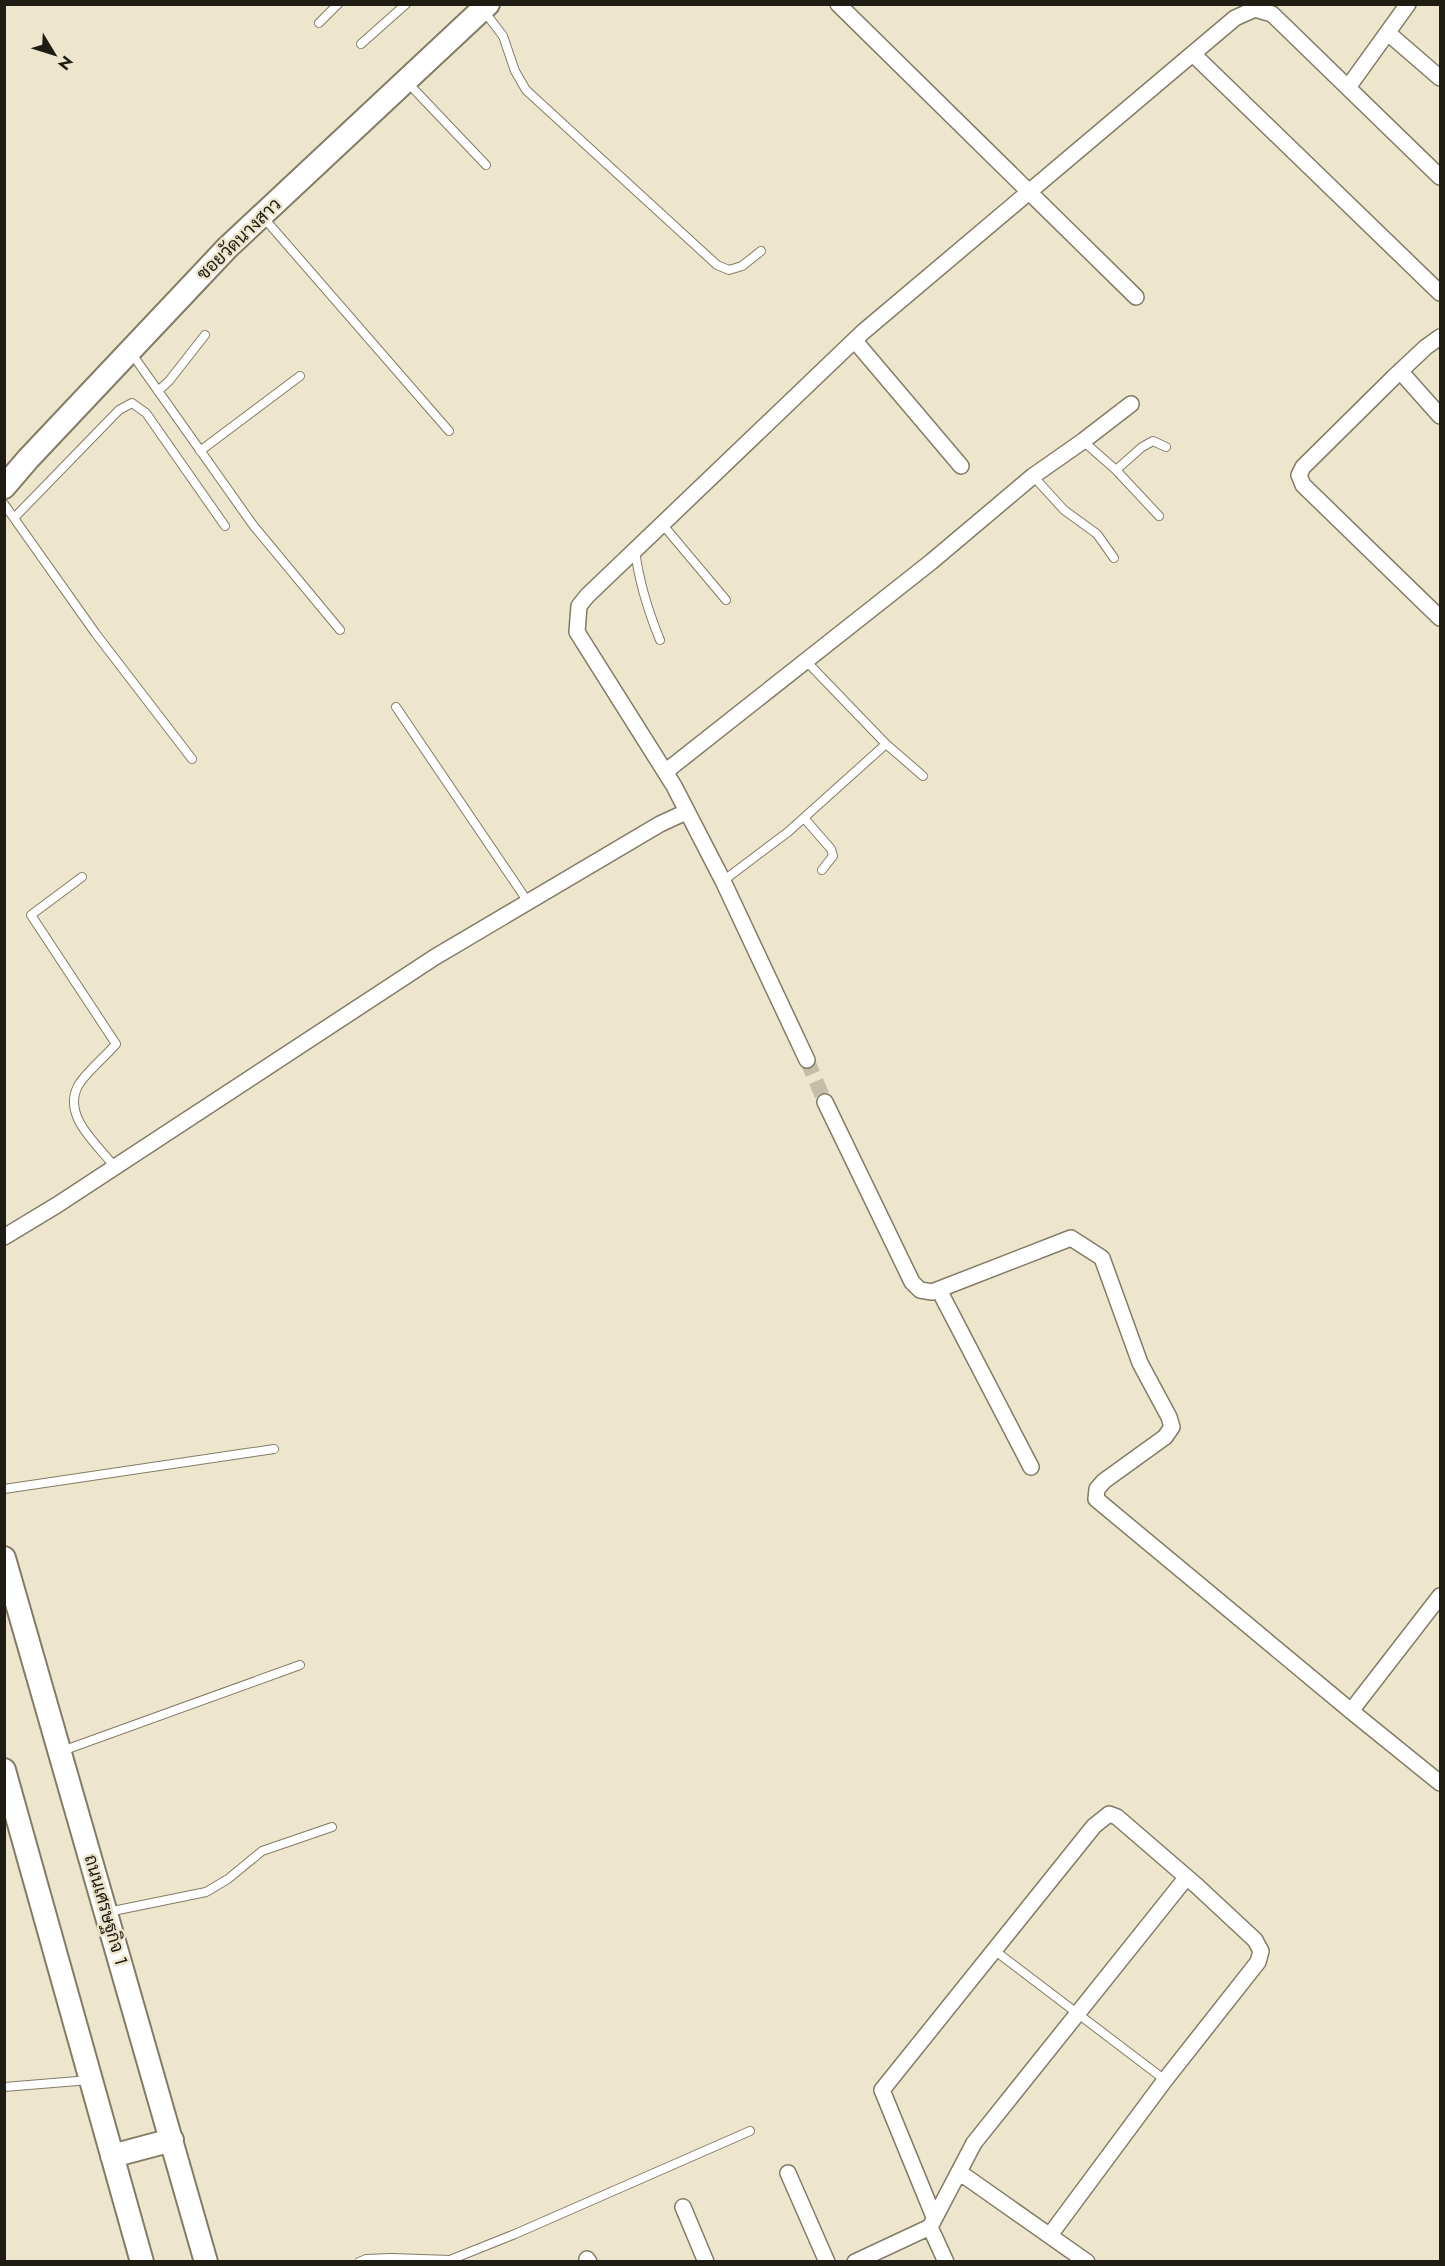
<svg xmlns="http://www.w3.org/2000/svg" width="1445" height="2266" font-family="Jost,Sarabun,sans-serif">
	<style>
		.lines { fill: none; stroke-linecap: round; stroke-linejoin: round }
		.street-tunnel { stroke: #c4bda7; stroke-width: 15; stroke-dasharray: 15 8; stroke-linecap: butt }
		.lane-casing { stroke: #837c65; stroke-width: 10 }
		.street-casing { stroke: #837c65; stroke-width: 18 }
		.secondary-casing { stroke: #837c65; stroke-width: 26 }
		.lane { stroke: #fff; stroke-width: 8 }
		.street { stroke: #fff; stroke-width: 15 }
		.secondary { stroke: #fff; stroke-width: 22 }
		.labels { text-anchor: middle; dominant-baseline: central; stroke-width: 5; stroke-linejoin: round; paint-order: stroke }
		.street-label { font-size: 18px; fill: #1f1c13; stroke: #ede5cc }
	</style>
	<rect width="100%" height="100%" fill="#ede5cc"/>
	<g class="lines">
		<!-- street-tunnel -->
		<path class="street-tunnel" d="M 807,1060 L 825,1102"/>
		<defs>
			<path id="lane" d="M 484,11 L 503,36 L 515,71 L 526,90 L 717,265 L 729,270 L 742,266 L 761,251
				M 319,23 L 338,4
				M 361,44 L 406,4
				M 408,83 L 486,165
				M 263,217 L 449,431
				M 132,354 L 253,525 L 340,630
				M 158,391 L 169,381 L 205,335
				M 1083,441 L 1116,470 L 1142,447 L 1153,441 L 1166,447
				M 200,451 L 300,376
				M 1116,470 L 1159,516
				M 1033,476 L 1064,510 L 1097,534 L 1114,558
				M 4,504 L 96,634 L 192,759
				M 14,518 L 119,410 L 132,403 L 146,413 L 225,526
				M 663,525 L 726,600
				M 635,550 C 639,582 648,611 660,640
				M 806,661 L 886,744
				M 396,707 L 528,902
				M 804,818 L 831,849 L 833,856 L 822,870
				M 82,877 L 31,915 L 116,1044 C 107,1055 84,1074 78,1086 C 62,1116 97,1144 114,1166
				M 723,881 L 788,832 L 886,744 L 923,776
				M 4,1489 L 274,1449
				M 62,1751 L 300,1665
				M 108,1912 L 206,1892 L 228,1879 L 262,1851 L 332,1827
				M 994,1950 L 1165,2080
				M 4,2087 L 90,2080
				M 359,2262 L 366,2259 L 391,2258 L 450,2260 L 515,2234 L 750,2131"/>
			<path id="street" d="M 838,4 L 1136,297
				M 1388,33 L 1440,78
				M 1193,54 L 1440,293
				M 1349,86 L 1408,4
				M 1440,337 L 1426,347 L 1394,377 L 1303,467 L 1299,475 L 1303,485 L 1440,618
				M 855,341 L 961,466
				M 1400,371 L 1440,416
				M 665,772 L 931,562 L 1033,476 L 1083,441 L 1131,404
				M 807,1060 L 723,881 L 674,786 L 577,632 L 579,606 L 587,596 L 863,332 L 1235,18 L 1255,9 L 1272,14 L 1440,177
				M 825,1102 L 912,1282 L 920,1290 L 932,1292 L 1071,1238 L 1102,1258 L 1140,1363 L 1169,1417 L 1172,1427 L 1165,1437 L 1104,1481 L 1097,1489 L 1096,1499 L 1351,1711 L 1440,1783
				M 4,1237 L 57,1205 L 435,957 L 660,824 L 686,812
				M 939,1290 L 1031,1467
				M 1351,1711 L 1440,1596
				M 959,2172 L 1087,2262
				M 788,2173 L 827,2262
				M 683,2207 L 706,2262
				M 934,2217 L 882,2090 L 1094,1826 L 1109,1814 L 1117,1817 L 1197,1886 L 1255,1940 L 1261,1951 L 1258,1962 L 1165,2080 L 1050,2235
				M 930,2227 L 946,2262
				M 587,2259 L 589,2262
				M 855,2262 L 930,2227 L 974,2143 L 1186,1878"/>
			<path id="secondary" d="M 4,487 L 28,459 L 227,248 L 488,4
				M 4,1558 L 206,2262
				M 4,1770 L 142,2262
				M 112,2156 L 172,2140"/>
		</defs>
		<!-- lane casing -->
		<use href="#lane" class="lane-casing"/>
		<!-- street casing -->
		<use href="#street" class="street-casing"/>
		<!-- secondary casing -->
		<use href="#secondary" class="secondary-casing"/>
		<!-- lane -->
		<use href="#lane" class="lane"/>
		<!-- street -->
		<use href="#street" class="street"/>
		<!-- secondary -->
		<use href="#secondary" class="secondary"/>
	</g>
	<g class="labels">
		<!-- street labels -->
		<g class="street-label">
			<text transform="translate(239 239) rotate(-44)">ซอยวัดนางสาว</text>
			<text transform="translate(106 1910) rotate(74)">ถนนเศรษฐกิจ 1</text>
		</g>
	</g>
	<!-- border -->
	<rect width="1445" height="2266" fill="none" stroke="#1f1c13" stroke-width="12"/>
	<!-- north arrow -->
	<g transform="translate(54 54) rotate(128)" stroke="#ede5cc" stroke-width="4.5" paint-order="stroke">
	<path d="M0-4.5L10 22L0 15L-10 22Z" fill="#1f1c13"/>
	<text y="-9" font-size="16" font-weight="bold" text-anchor="middle" fill="#1f1c13">N</text>
	</g>
</svg>
